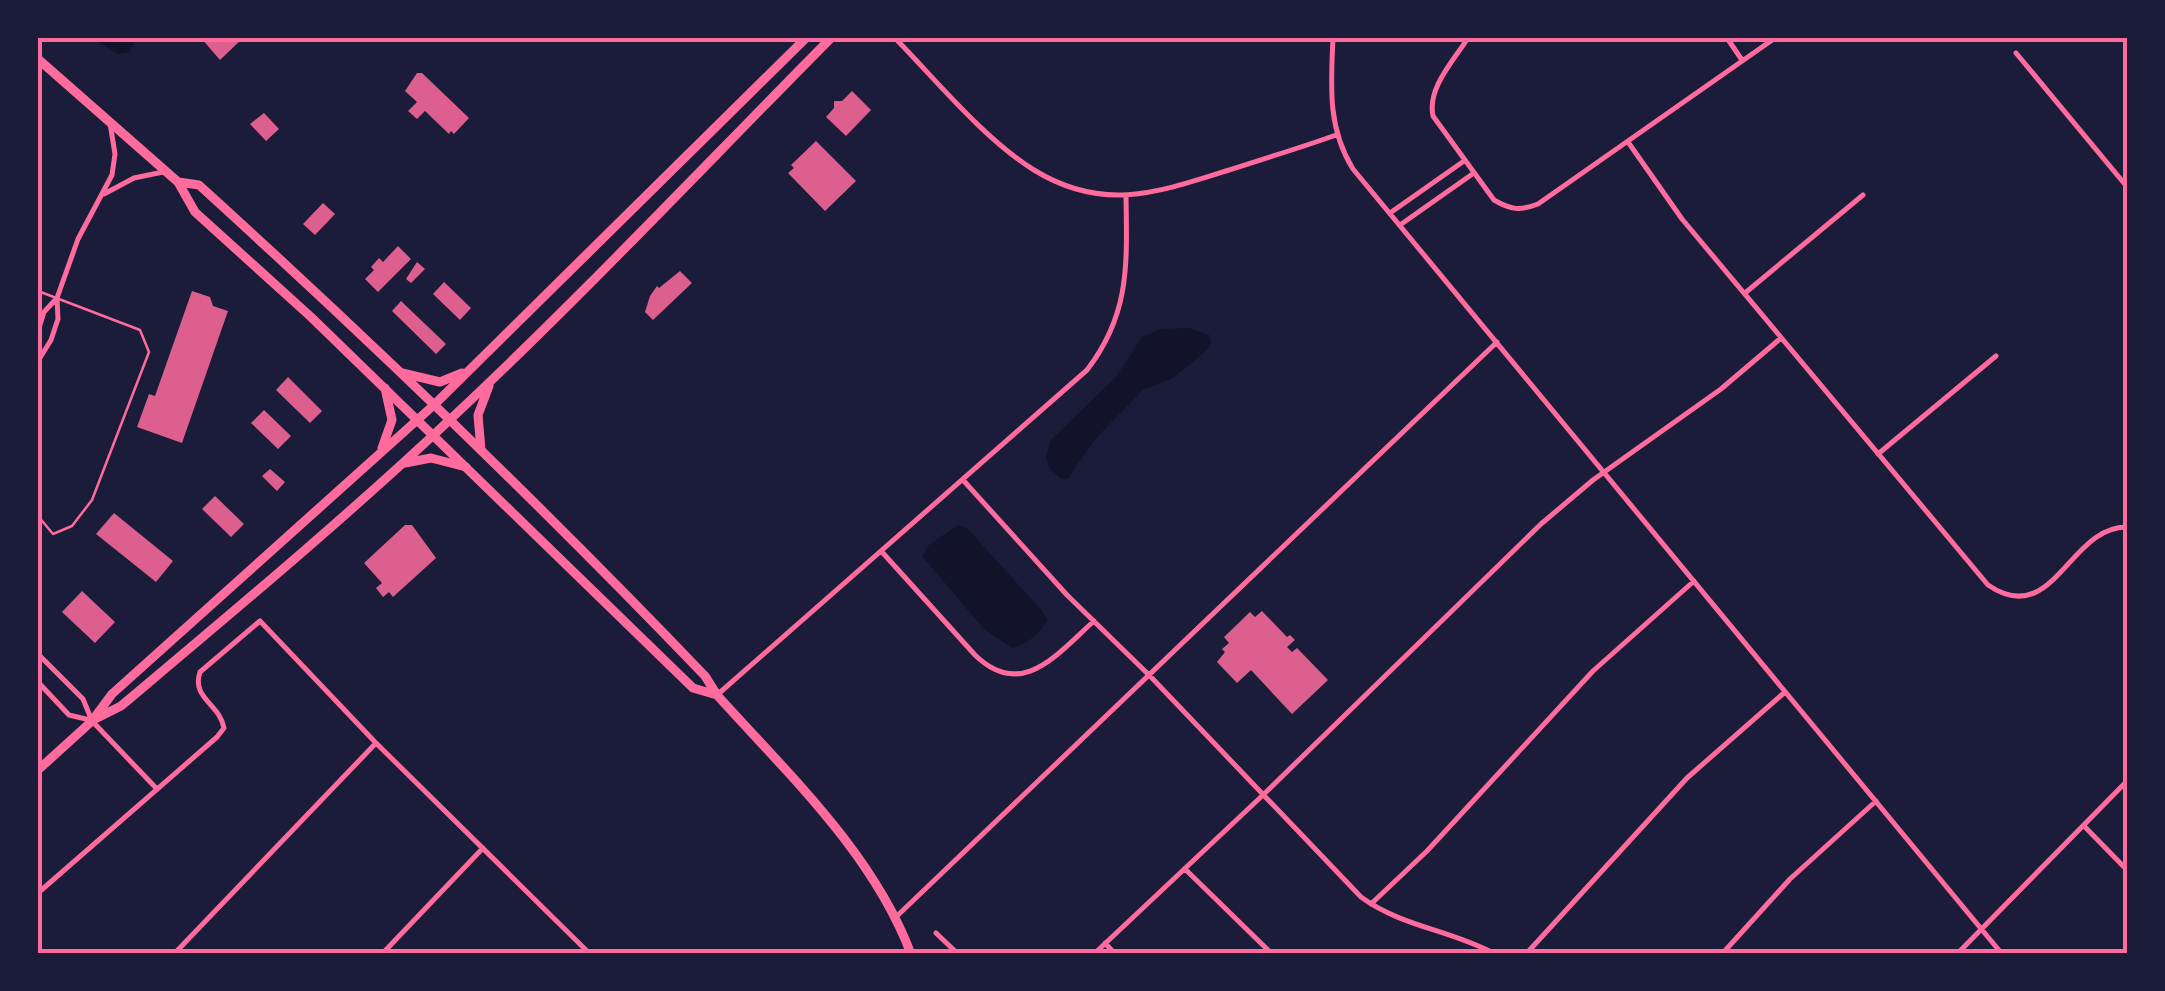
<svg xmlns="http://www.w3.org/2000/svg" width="2165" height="991" font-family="'Exo 2',sans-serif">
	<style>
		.water { fill: #12122b }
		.building { fill: #dd5f8e }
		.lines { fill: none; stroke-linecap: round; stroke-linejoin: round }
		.service { stroke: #ff6b9d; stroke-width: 2.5 }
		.minor { stroke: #ff6b9d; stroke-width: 5 }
		.primary { stroke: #ff6b9d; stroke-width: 9 }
		.trunk { stroke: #ff6b9d; stroke-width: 9 }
		.neatline { fill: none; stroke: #ff6b9d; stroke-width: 4 }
	</style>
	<rect width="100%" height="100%" fill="#1b1b3a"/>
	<!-- water -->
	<path class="water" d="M 92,38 L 137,38 L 129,52 L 118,54 Z
		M 1189,328 L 1209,335 L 1211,343 L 1207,350 L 1173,378 L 1143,390 L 1097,437 L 1068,478 L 1062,479 L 1050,469 L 1046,458 L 1051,440 L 1116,377 L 1142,337 L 1161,329 Z
		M 958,525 L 968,529 L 1042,611 L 1047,620 C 1040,634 1028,644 1012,648 L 984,629 L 922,556 L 929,545 Z"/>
	<!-- building -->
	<path class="building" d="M 201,38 L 243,38 L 220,60 Z
		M 417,73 L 422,73 L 469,118 L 454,134 L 451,131 L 449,134 L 425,111 L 417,119 L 408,111 L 417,102 L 405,91 Z
		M 852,91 L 871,110 L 846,136 L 826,117 L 834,108 L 834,101 L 842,101 Z
		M 264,113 L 279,129 L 266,141 L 250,124 Z
		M 816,141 L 856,181 L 825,211 L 788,173 L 794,168 L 791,165 Z
		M 323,203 L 335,214 L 315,235 L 303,224 Z
		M 398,246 L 411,259 L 378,292 L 365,279 L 374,270 L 371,267 L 379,258 L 383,262 Z
		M 417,262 L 425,269 L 411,283 L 406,279 Z
		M 680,271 L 692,283 L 653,320 L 645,312 L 650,296 L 657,286 L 659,288 Z
		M 444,282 L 471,308 L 460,320 L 433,294 Z
		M 192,291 L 210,297 L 213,306 L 228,311 L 182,443 L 137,427 L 149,394 L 155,396 Z
		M 401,301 L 446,344 L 436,354 L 392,311 Z
		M 288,377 L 322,411 L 310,423 L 276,390 Z
		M 264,410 L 291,436 L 278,449 L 251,423 Z
		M 270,469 L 285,482 L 277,491 L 262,476 Z
		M 215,496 L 244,524 L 231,537 L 202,509 Z
		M 114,513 L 173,561 L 156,582 L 96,534 Z
		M 405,525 L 412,525 L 436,558 L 393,597 L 389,592 L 383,597 L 376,588 L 382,583 L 364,563 Z
		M 82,591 L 115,622 L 95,643 L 62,612 Z
		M 1262,611 L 1287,637 L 1290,635 L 1295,640 L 1287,647 L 1292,652 L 1297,648 L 1328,680 L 1292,714 L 1251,670 L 1237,683 L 1217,662 L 1225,652 L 1222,649 L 1229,643 L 1224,637 L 1250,612 L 1255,617 Z"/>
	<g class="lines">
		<!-- service -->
		<path class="service" d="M 38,291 L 140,330 L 149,352 L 92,500 L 72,526 L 53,534 L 38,516"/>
		<!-- minor -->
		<path class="minor" d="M 895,38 C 935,79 985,140 1034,170 C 1102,212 1157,193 1226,171 C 1263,159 1300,148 1336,135
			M 1333,38 C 1331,85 1327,127 1353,169 L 2002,954
			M 1468,38 C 1454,60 1427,88 1433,116 L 1494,200 C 1511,210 1520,211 1538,204 L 1775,38
			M 1727,38 L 1742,60
			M 2016,53 L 2128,188
			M 1628,142 L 1682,219 L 1988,585 C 2054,630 2069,525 2128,527
			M 104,194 L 134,178 L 163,172
			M 1390,213 L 1464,161
			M 1400,225 L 1471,175
			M 1745,293 L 1863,195
			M 38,331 L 44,312 L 57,298
			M 38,361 L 51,340 L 58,319 L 57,298 L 78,239 L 112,175 L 115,154 L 110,123
			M 1878,454 L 1996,356
			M 963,480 L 1067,595 L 1150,676 L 1361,897 C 1402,927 1451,930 1495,954
			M 882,552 L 975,655 C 1022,701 1058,653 1094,621
			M 38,654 L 83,699 L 92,721 L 157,789
			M 38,682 L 69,715 L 90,720
			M 717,695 L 1087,370 C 1130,314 1127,265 1126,197
			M 2084,826 L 2128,871
			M 1185,869 L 1272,954
			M 38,893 L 217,737 L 224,728 C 220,704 191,698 200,672 L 260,621 L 375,742 L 590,954
			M 1371,904 L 1427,851 L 1593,671 L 1694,581
			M 897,916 L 1497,342
			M 936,933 L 958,954
			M 1105,943 L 1115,954
			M 174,954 L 376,743
			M 382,954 L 483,848
			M 1094,954 L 1263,795 L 1541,524 L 1593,480 L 1721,389 L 1781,338
			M 1526,954 L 1687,778 L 1785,692
			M 1722,954 L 1790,879 L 1876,801
			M 1957,954 L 2128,780"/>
		<!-- primary -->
		<path class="primary" d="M 402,373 L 440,382 L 462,373
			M 382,448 L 392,420 L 385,388
			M 481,450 L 478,415 L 489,386
			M 405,463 L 431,458 L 466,467
			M 93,720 L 121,706 C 235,610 349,515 457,413 C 586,292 707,163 831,38
			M 38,770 L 92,721 L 112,694 L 435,404 L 806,38"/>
		<!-- trunk -->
		<path class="trunk" d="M 38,59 L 178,182 L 195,212 L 311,317 L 693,688 L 717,695
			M 178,182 L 199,185 C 373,343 542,506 705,676 L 717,695 C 788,774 873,853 911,954"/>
	</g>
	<!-- border -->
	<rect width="2165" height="991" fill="none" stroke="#1b1b3a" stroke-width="80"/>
	<rect x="40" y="40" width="2085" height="911" class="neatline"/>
</svg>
